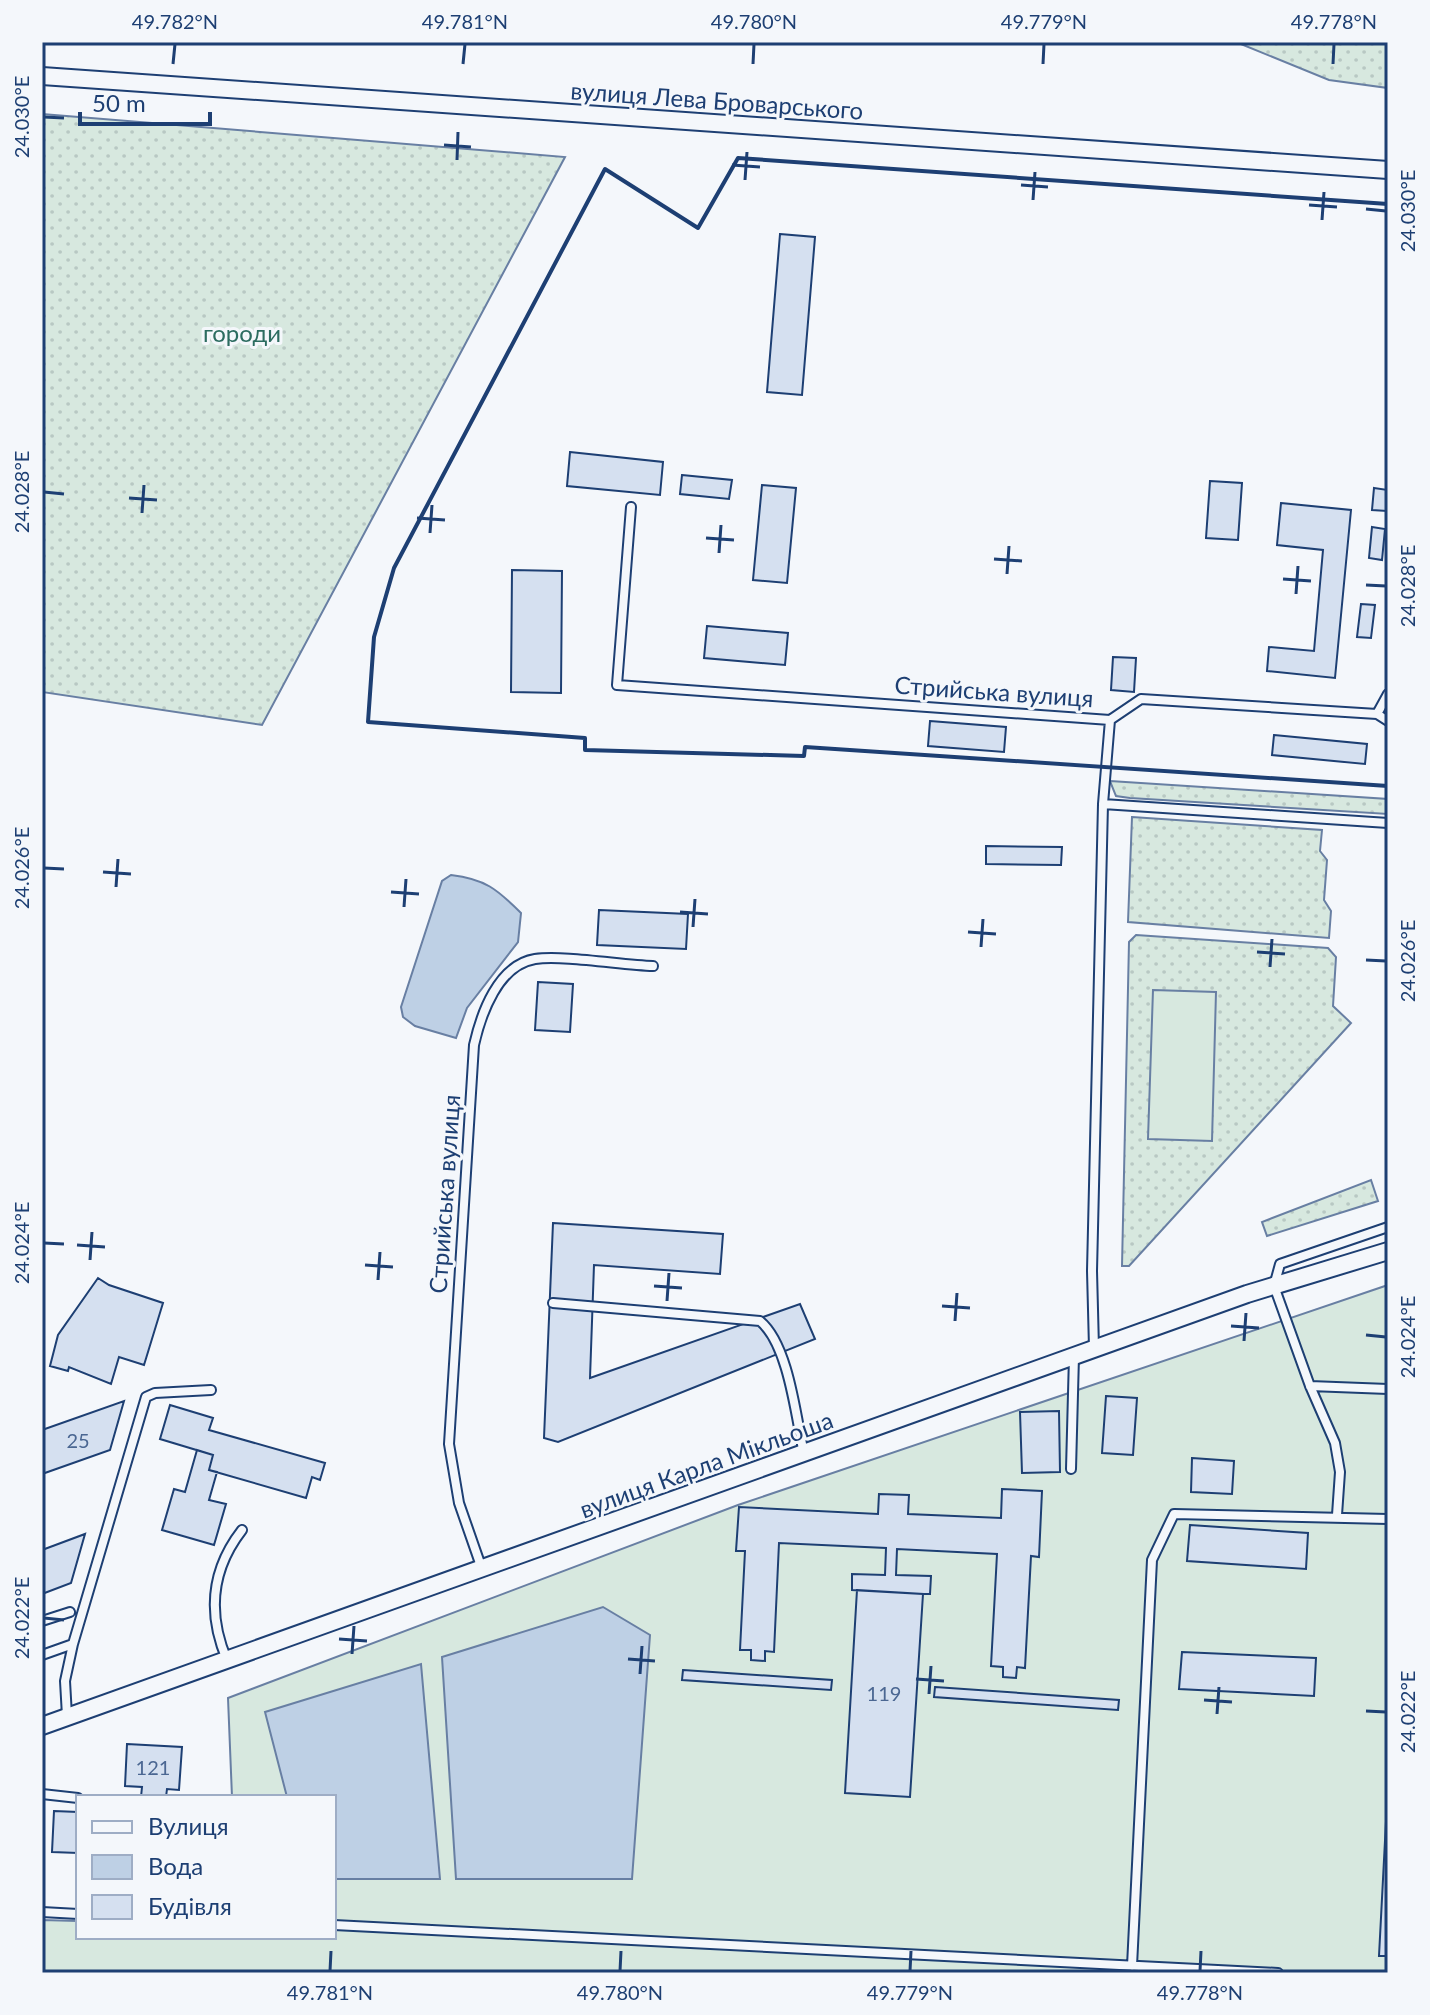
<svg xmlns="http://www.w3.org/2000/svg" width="1430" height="2015" font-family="Lato,sans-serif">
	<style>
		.grass { fill: url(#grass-dots); stroke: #687fa3; stroke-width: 2 }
		.pitch { fill: #d7e8df; stroke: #687fa3; stroke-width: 2 }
		.water { fill: #bed0e5; stroke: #687fa3; stroke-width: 2 }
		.building { fill: #d5e0f0; stroke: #1d3f73; stroke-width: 2 }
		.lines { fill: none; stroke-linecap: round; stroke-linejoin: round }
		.lane-casing { stroke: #1d3f73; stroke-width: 12 }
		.street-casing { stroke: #1d3f73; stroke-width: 20 }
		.lane { stroke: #f4f7fb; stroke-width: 8 }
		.street { stroke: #f4f7fb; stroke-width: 16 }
		.wall { stroke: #1d3f73; stroke-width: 4 }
		.ticks { fill: none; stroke: #1d3f73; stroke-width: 3 }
		.labels { text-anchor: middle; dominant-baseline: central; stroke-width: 6; stroke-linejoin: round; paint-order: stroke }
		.number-label { font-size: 20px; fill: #4b6792 }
		.street-label { font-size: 24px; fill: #1d3f73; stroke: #f4f7fb }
		.park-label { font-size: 24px; fill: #2c6c60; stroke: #f4f7fb }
		.neatline { fill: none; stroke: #1d3f73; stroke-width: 3 }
		.ticks-label { font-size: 20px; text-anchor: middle; fill: #1d3f73 }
	</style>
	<defs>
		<pattern id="grass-dots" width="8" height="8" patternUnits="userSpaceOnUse" patternTransform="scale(2)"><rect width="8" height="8" fill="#d7e8df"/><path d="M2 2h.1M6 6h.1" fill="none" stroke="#b8c8c3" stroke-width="1.8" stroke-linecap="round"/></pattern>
	</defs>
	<rect width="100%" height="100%" fill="#f4f7fb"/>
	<!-- grass -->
	<path class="grass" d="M 1236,42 L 1388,42 L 1388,88 L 1329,80 Z
		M 42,114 L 565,157 L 262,725 L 42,692 Z
		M 1110,781 L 1388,799 L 1388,814 L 1130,798 L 1116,796 Z
		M 1132,817 L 1322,830 L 1320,851 L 1327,860 L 1324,900 L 1331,911 L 1329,938 L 1128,922 Z
		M 1136,935 L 1328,948 L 1336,957 L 1333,1006 L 1351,1023 L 1129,1266 L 1122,1266 L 1129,942 Z
		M 1371,1180 L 1378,1201 L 1267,1236 L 1262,1222 Z"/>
	<!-- pitch -->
	<path class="pitch" d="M 1153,990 L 1216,992 L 1212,1141 L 1148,1139 Z
		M 1388,1285 L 1388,1973 L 42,1973 L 42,1920 L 78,1921 L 78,1937 L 334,1937 L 334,1797 L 232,1797 L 228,1698 L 738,1505 Z"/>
	<!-- water -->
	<path class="water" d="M 451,875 C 485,879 497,889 521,913 L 518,942 L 467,1008 L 456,1038 L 415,1026 L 403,1017 L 401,1007 L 442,881 Z
		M 603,1607 L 650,1635 L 632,1879 L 456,1879 L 442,1657 Z
		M 421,1664 L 440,1879 L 334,1879 L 334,1797 L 287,1797 L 265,1712 Z"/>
	<!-- building -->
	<path class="building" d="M 780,234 L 815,237 L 802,395 L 767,392 Z
		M 570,452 L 663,462 L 660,495 L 567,486 Z
		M 682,475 L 732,480 L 729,499 L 680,494 Z
		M 1210,481 L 1242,483 L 1238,540 L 1206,538 Z
		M 762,485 L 796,488 L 787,583 L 753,580 Z
		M 1374,488 L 1388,490 L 1387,511 L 1372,510 Z
		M 1281,503 L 1351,510 L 1335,678 L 1267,671 L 1269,647 L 1314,651 L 1323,550 L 1277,545 Z
		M 1372,527 L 1385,529 L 1382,560 L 1369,558 Z
		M 512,570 L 562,571 L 561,693 L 511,692 Z
		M 1361,604 L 1375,605 L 1371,638 L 1357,637 Z
		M 707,626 L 788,633 L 785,665 L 704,658 Z
		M 1113,657 L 1136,658 L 1134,692 L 1111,690 Z
		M 930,721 L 1006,727 L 1004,752 L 928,746 Z
		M 1274,735 L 1367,744 L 1365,764 L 1272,755 Z
		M 986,846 L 1062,847 L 1061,865 L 986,864 Z
		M 599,910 L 688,914 L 686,949 L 597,945 Z
		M 538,982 L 573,984 L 570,1032 L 535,1030 Z
		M 553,1223 L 723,1234 L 720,1274 L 594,1265 L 590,1378 L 800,1304 L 815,1339 L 558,1442 L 544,1438 Z
		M 98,1278 L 109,1285 L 163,1303 L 144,1365 L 119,1357 L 111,1384 L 69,1367 L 68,1371 L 50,1366 L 58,1335 Z
		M 1106,1396 L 1137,1398 L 1133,1455 L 1102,1453 Z
		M 124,1401 L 110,1450 L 42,1474 L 42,1430 Z
		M 170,1405 L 213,1418 L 209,1430 L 325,1463 L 320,1480 L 312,1477 L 306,1498 L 209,1470 L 213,1455 L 160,1439 Z
		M 1059,1411 L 1060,1472 L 1022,1473 L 1020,1412 Z
		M 197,1450 L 213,1455 L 209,1470 L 217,1472 L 209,1500 L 226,1504 L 214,1545 L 162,1530 L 174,1489 L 185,1492 Z
		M 1192,1458 L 1234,1461 L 1232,1494 L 1191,1492 Z
		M 1002,1489 L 1042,1491 L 1039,1557 L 1031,1556 L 1025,1668 L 1017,1667 L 1016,1678 L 1003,1677 L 1003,1667 L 991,1666 L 997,1554 L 897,1549 L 896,1575 L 931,1576 L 930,1594 L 923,1594 L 852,1590 L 852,1574 L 885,1575 L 886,1548 L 779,1543 L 774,1652 L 765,1651 L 765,1661 L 751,1660 L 751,1650 L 740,1650 L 745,1551 L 736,1551 L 739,1507 L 878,1514 L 879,1494 L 909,1495 L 908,1514 L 1001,1518 Z
		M 1190,1525 L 1308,1533 L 1306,1569 L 1187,1561 Z
		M 85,1534 L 71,1583 L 42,1594 L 42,1550 Z
		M 857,1590 L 923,1594 L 910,1797 L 845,1793 Z
		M 1182,1652 L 1316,1658 L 1314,1696 L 1179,1689 Z
		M 683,1670 L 832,1680 L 831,1690 L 682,1680 Z
		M 935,1687 L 1119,1700 L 1118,1710 L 934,1697 Z
		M 127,1744 L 182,1747 L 179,1790 L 167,1789 L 166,1797 L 141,1797 L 142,1787 L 125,1786 Z
		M 1388,1783 L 1388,1956 L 1379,1956 Z
		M 54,1811 L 78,1812 L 78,1853 L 52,1852 Z"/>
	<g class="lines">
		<defs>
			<path id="lane" d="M 631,507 L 617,685 L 1110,720 L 1103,804 L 1092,1271 L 1094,1348
				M 1377,714 L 1388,694
				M 1110,720 L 1141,699 L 1377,714 L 1388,721
				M 1103,804 L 1388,823
				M 553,1303 L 760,1321 C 789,1345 796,1418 804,1454
				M 1310,1386 L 1388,1389
				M 1071,1469 L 1074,1356
				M 1337,1515 L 1340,1472 L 1335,1443 L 1310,1386 L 1274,1286 L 1280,1264 L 1388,1227
				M 482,1569 L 459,1503 L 449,1444 L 474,1045 C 481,1014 498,965 535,959 C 563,955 622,965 653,966
				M 42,1621 L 70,1612
				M 42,1655 L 73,1644
				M 227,1660 C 207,1613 211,1570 242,1530
				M 67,1716 L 65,1681 L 73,1644 L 146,1397 L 155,1393 L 211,1390
				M 42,1794 L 78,1798
				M 42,1912 L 78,1914
				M 334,1925 L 1278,1973
				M 1132,1966 L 1152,1560 L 1174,1514 L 1388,1519"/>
			<path id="street" d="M 42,76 L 1388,170
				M 42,1726 L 1247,1294 L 1388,1251"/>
		</defs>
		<!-- lane casing -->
		<use href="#lane" class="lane-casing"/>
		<!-- street casing -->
		<use href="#street" class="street-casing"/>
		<!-- lane -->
		<use href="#lane" class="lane"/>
		<!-- street -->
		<use href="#street" class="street"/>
		<!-- wall -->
		<path class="wall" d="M 1388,204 L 738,158 L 698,228 L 605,169 L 394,568 L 374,637 L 368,722 L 585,738 L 585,750 L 804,756 L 805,747 L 1388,786"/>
	</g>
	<!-- ticks -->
	<path class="ticks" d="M 173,64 L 175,44M 463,64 L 465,44M 753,64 L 754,44M 1043,64 L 1044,44M 1333,64 L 1334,44M 44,117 L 64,118M 444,145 L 471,147M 457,160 L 458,132M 732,165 L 760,167M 745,180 L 747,152M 1021,185 L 1048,187M 1033,200 L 1035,172M 1309,205 L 1337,207M 1366,209 L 1386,211M 1322,220 L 1324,192M 44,492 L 64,494M 129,498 L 157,500M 142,513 L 144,485M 417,518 L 445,520M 430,533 L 432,505M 706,538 L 734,540M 719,553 L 721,525M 994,559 L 1022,561M 1007,574 L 1009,546M 1283,579 L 1311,581M 1366,585 L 1386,586M 1296,594 L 1298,566M 44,868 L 64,869M 103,872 L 131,874M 116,887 L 118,859M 391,892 L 419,894M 404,907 L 406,879M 680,912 L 708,914M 693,927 L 695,899M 968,932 L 996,934M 981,947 L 983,919M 1257,952 L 1285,954M 1366,960 L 1386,961M 1270,967 L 1272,939M 44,1243 L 64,1244M 77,1245 L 105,1247M 90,1260 L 92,1232M 365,1265 L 393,1267M 378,1280 L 380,1252M 654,1286 L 682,1288M 667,1301 L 669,1273M 942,1306 L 970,1308M 955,1321 L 957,1293M 1231,1326 L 1259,1328M 1366,1335 L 1386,1337M 1244,1341 L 1246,1313M 44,1618 L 64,1620M 339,1639 L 367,1641M 352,1654 L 354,1626M 628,1659 L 655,1661M 640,1674 L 642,1646M 916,1679 L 944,1681M 929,1694 L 931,1666M 1204,1700 L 1232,1702M 1366,1711 L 1386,1712M 1217,1714 L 1219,1687M 330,1971 L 331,1951M 620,1971 L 621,1951M 910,1971 L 911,1951M 1200,1971 L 1201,1951"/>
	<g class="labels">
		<!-- number labels -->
		<g class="number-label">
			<text x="78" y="1440">25</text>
			<text x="884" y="1693">119</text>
			<text x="153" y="1767">121</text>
		</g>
		<!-- street labels -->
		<g class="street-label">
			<text transform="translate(717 100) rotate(4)">вулиця Лева Броварського</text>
			<text transform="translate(994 691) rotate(4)">Стрийська вулиця</text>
			<text transform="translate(444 1194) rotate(-86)">Стрийська вулиця</text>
			<text transform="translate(706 1464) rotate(-20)">вулиця Карла Мікльоша</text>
		</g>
		<!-- park labels -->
		<g class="park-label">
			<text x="242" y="332">городи</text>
		</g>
	</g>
	<!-- border -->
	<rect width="1430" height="2015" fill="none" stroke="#f4f7fb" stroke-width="88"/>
	<!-- legend -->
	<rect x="76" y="1795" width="260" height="144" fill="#f4f7fb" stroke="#9eadc5" stroke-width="2"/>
	<rect x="92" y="1821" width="40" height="12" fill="#f4f7fb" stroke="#9eadc5" stroke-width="2"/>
	<text x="148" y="1835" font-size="24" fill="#1d3f73">Вулиця</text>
	<rect x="92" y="1855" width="40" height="24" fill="#bed0e5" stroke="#9eadc5" stroke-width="2"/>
	<text x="148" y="1875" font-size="24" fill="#1d3f73">Вода</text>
	<rect x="92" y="1895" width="40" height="24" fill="#d5e0f0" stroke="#9eadc5" stroke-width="2"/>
	<text x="148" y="1915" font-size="24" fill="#1d3f73">Будівля</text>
	<!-- scale -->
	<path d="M80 112v12h130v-12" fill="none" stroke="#1d3f73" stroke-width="4"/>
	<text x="92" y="112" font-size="24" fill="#1d3f73" stroke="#f4f7fb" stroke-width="6" paint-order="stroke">50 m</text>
	<rect x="44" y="44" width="1342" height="1927" class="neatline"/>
	<g class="ticks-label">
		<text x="175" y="29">49.782°N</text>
		<text x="465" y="29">49.781°N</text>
		<text x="754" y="29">49.780°N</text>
		<text x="1044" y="29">49.779°N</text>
		<text x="1334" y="29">49.778°N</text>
		<text transform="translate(22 117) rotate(-90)" y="7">24.030°E</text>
		<text transform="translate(1408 211) rotate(-90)" y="7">24.030°E</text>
		<text transform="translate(22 492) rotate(-90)" y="7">24.028°E</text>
		<text transform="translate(1408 586) rotate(-90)" y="7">24.028°E</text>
		<text transform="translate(22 868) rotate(-90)" y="7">24.026°E</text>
		<text transform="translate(1408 961) rotate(-90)" y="7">24.026°E</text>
		<text transform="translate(22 1243) rotate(-90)" y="7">24.024°E</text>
		<text transform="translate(1408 1337) rotate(-90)" y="7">24.024°E</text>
		<text transform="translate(22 1618) rotate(-90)" y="7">24.022°E</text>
		<text transform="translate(1408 1712) rotate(-90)" y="7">24.022°E</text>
		<text x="330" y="2000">49.781°N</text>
		<text x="620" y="2000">49.780°N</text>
		<text x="910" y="2000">49.779°N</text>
		<text x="1200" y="2000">49.778°N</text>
	</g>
</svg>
